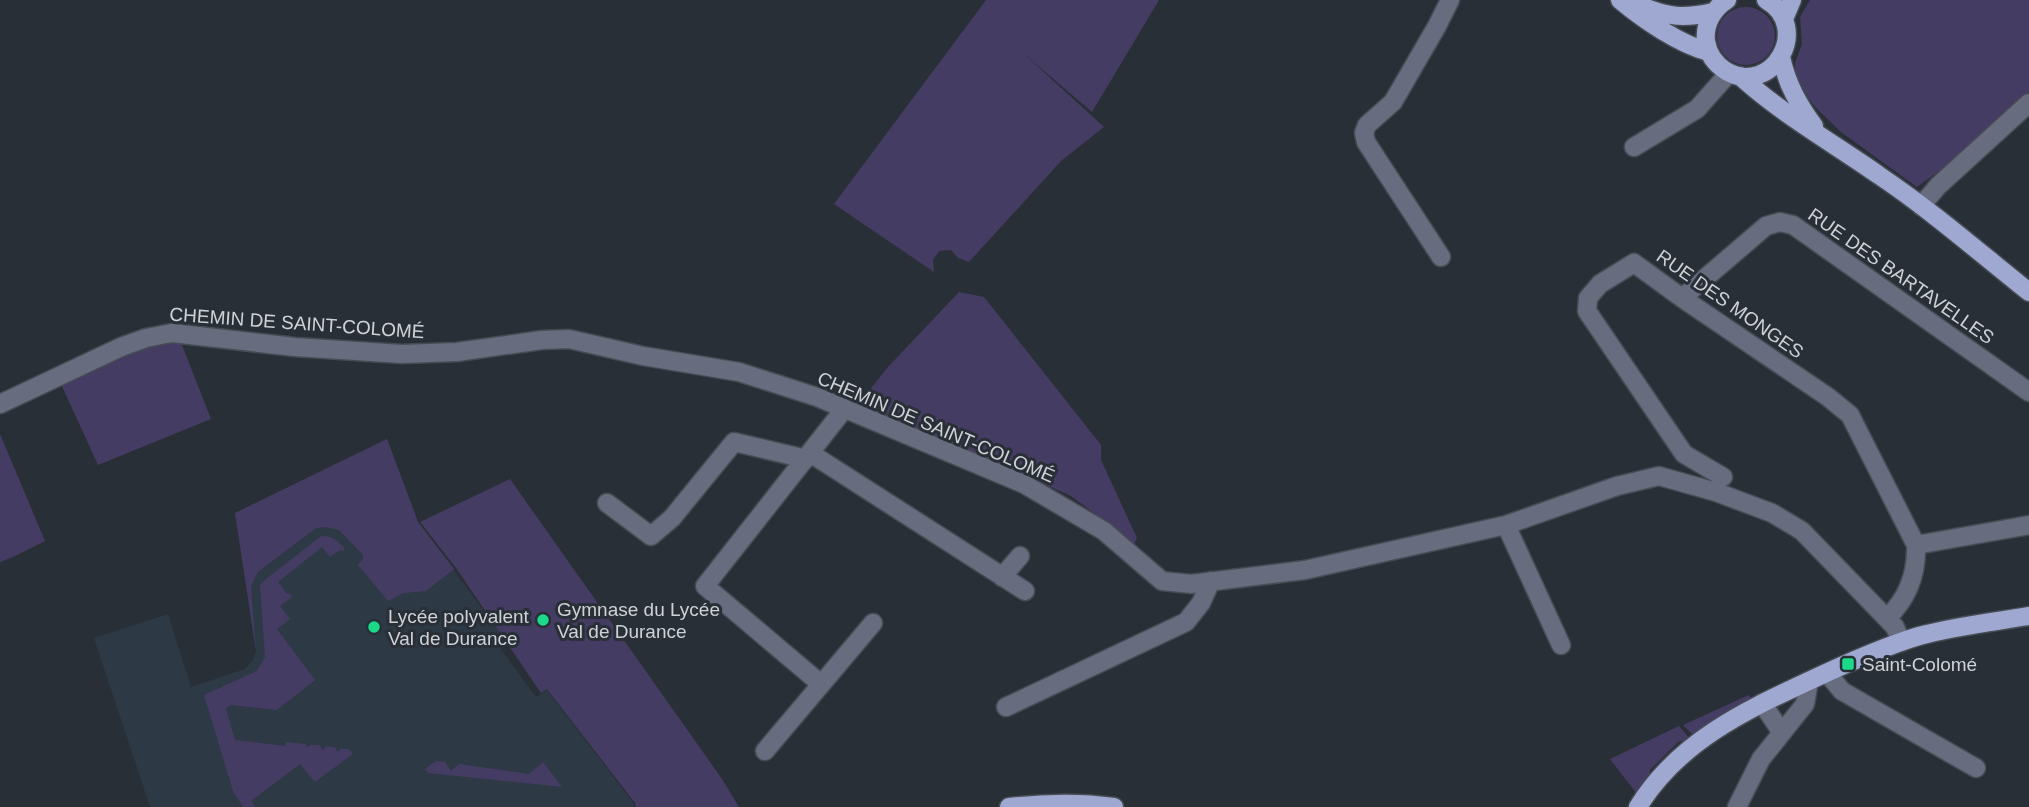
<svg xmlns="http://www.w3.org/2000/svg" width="2029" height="807" font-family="Arial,sans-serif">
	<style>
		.built { fill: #2e3946 }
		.green { fill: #453c63 }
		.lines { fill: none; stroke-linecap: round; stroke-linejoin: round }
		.minor-casing { stroke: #474c54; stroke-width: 21 }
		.major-casing { stroke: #474c54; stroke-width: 21 }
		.minor { stroke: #676c7f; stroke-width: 18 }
		.major { stroke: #9fa8d0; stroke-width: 18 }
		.poi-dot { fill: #1ad988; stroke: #292f37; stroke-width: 2.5 }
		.labels { text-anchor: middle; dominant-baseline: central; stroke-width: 6; stroke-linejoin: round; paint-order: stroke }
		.street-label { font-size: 19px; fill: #ced2d7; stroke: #292f37 }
		.poi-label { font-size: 19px; fill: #ced2d7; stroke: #292f37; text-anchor: start }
	</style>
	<rect width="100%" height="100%" fill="#292f37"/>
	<!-- built -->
	<path class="built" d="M 387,439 L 418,522 L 507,642 L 500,648 L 536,697 L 547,690 L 635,805 L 632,807 L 150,807 L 94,638 L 168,614 L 191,687 L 245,669 L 253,660 L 256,651 L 235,513 Z"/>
	<!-- green -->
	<path class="green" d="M 986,0 L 1159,0 L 1092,112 L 1023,53 L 1104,127 L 1061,161 L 969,262 L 958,258 L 951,250 L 939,251 L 933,260 L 934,272 L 834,204 Z
		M 1810,0 L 2029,0 L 2029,92 L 1942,169 L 1917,187 L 1841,132 L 1817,109 L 1796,83 L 1795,63 L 1802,44 L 1800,17 Z
		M1717 36a29 29 0 1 1 58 0a29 29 0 1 1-58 0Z
		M 959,292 L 984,297 L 1101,445 L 1101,460 L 1137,538 L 1133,546 L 1118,531 L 1071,496 L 884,413 L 868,397 L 872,387 L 888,367 Z
		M 180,340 L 211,419 L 98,465 L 61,384 L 149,344 Z
		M 0,434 L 45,541 L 13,557 L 0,562 Z
		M 387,439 L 418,522 L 454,569 L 426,591 L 403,593 L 388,601 L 358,565 L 363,559 L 363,555 L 339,530 L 325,527 L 316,528 L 258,572 L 251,586 L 256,651 L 235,513 Z
		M 510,479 L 722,779 L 739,807 L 636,807 L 635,803 L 547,689 L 541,693 L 456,568 L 420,522 Z
		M 321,536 C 333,536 337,540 345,549 L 343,551 L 340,550 L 330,557 L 322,547 L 278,582 L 287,594 L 289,593 L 292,597 L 280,606 L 290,619 L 277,629 L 315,680 L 277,710 L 231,705 L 226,708 L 235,740 L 285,746 L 286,742 L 305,744 L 307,747 L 311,745 L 320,745 L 322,750 L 327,746 L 336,748 L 337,752 L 341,749 L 349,749 L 353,754 L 315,782 L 300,764 L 251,801 L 255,807 L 243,807 L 233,791 L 204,695 L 257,671 L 265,657 L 260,585 L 266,579 Z
		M 1749,695 L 1751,700 L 1723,714 L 1693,735 L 1683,725 Z
		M 1679,726 L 1690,739 L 1678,742 L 1650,770 L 1649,780 L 1637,794 L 1610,759 Z
		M 436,761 L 445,762 L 451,771 L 459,764 L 529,774 L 543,762 L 562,787 L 428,773 L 425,769 Z"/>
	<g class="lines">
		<defs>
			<path id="minor" d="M 1634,147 L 1697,109 L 1729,73
				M 1921,206 L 1938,186 L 2029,103
				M 1441,257 L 1366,142 L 1364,133 L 1367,125 L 1393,102 L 1437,26 L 1450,0
				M 1682,298 L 1766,226 L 1780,222 L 1793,225 L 2029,392
				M 0,404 L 121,347 L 146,338 L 172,333 L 295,347 L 402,354 L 457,352 L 542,340 L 569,339 L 643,356 L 739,372 L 817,397 L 1024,484 L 1104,531 L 1162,581 L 1191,584 L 1305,570 L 1506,525 L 1617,486 L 1659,476 L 1716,492 L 1772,513 L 1802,531 L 1895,627 L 1901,642
				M 810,453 L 1025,591
				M 1723,477 L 1684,454 L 1587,311 L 1588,298 L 1600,284 L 1634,263 L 1682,298 L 1828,397 L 1850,415 L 1916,545 C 1917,573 1908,598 1887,618
				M 607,503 L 651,536 L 672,518 L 734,442 L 806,459
				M 1506,525 L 1561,645
				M 1916,545 L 2029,525
				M 1002,577 L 1020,556
				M 1827,673 L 1842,691 L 1976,768
				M 821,684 L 705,586 L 845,408
				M 1762,703 L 1782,733
				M 1006,707 L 1186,622 L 1201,603 L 1211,581
				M 765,751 L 873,623
				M 1737,807 L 1761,759 L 1805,704 L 1809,681"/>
			<path id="major" d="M 1620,0 C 1644,20 1679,44 1709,52
				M 1727,0 C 1713,9 1704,24 1706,41 C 1708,54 1715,64 1726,71 C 1772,98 1813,27 1766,0
				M 1639,5 C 1667,17 1683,19 1713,12
				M 1784,19 L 1792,0
				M 1781,57 C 1787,84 1798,104 1814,126
				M 1740,76 C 1783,115 1833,143 1880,176 C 1932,211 1980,253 2029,292
				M 1009,807 C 1044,803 1079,802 1114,807
				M 1638,807 C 1678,742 1744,711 1811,680 C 1845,664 1882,647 1919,636 C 1955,626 1993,622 2029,616"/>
		</defs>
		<!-- minor casing -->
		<use href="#minor" class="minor-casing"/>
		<!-- major casing -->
		<use href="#major" class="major-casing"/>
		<!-- minor -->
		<use href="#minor" class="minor"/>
		<!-- major -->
		<use href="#major" class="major"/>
	</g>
	<!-- markers -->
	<g class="poi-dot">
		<circle cx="543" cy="620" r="7"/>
		<circle cx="374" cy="627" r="7"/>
		<rect x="1841" y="657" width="14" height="14" rx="3.5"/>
	</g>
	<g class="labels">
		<!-- street labels -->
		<g class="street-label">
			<text transform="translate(1901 276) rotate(35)">RUE DES BARTAVELLES</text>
			<text transform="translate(1730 304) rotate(35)">RUE DES MONGES</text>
			<text transform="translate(297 323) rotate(4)">CHEMIN DE SAINT-COLOMÉ</text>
			<text transform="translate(936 427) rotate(23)">CHEMIN DE SAINT-COLOMÉ</text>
		</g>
		<!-- poi labels -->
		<g class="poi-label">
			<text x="557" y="609">Gymnase du Lycée<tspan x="557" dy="22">Val de Durance</tspan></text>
			<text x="388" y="616">Lycée polyvalent<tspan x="388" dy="22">Val de Durance</tspan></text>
			<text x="1862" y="664">Saint-Colomé</text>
		</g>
	</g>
</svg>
